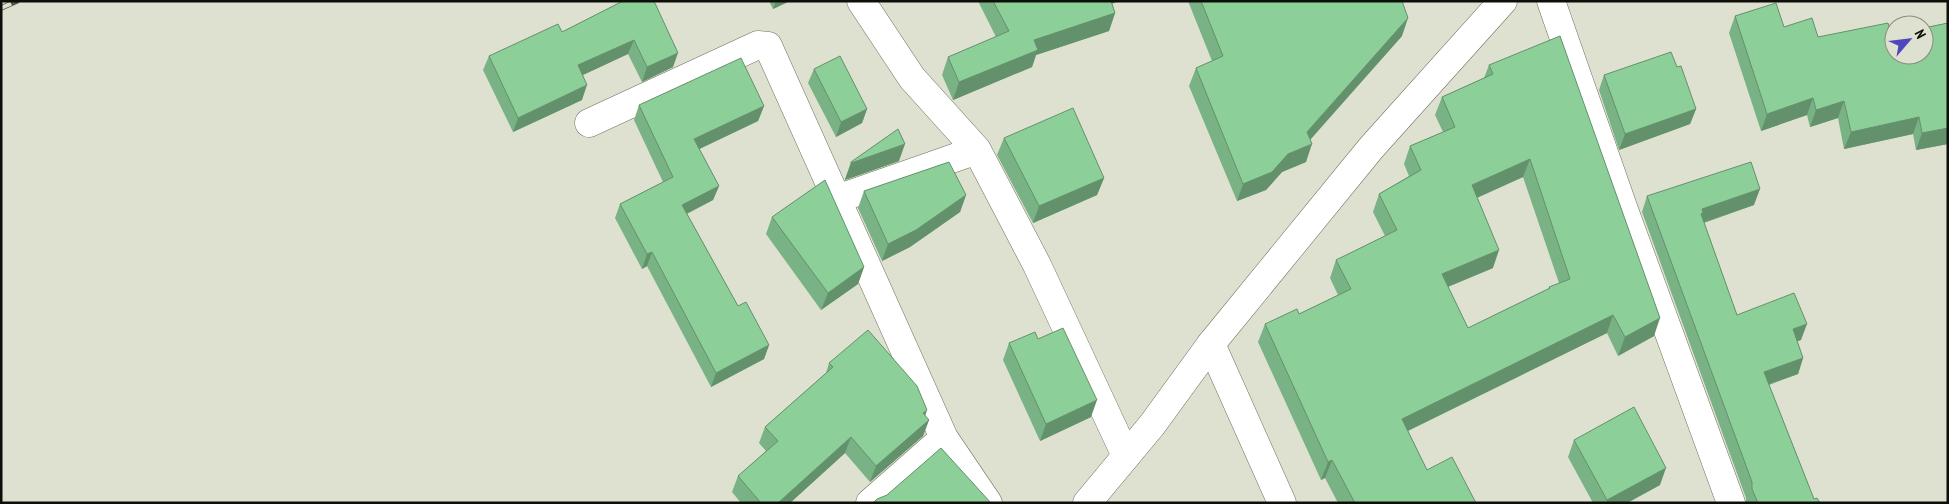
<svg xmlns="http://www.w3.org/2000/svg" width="1949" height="504" font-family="'PT Sans Narrow',sans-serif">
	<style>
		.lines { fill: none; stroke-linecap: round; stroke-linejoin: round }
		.street-casing { stroke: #6e7262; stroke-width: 29 }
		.secondary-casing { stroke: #6e7262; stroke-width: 29 }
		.street { stroke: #fff; stroke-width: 28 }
		.secondary { stroke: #fff; stroke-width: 28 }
		.rail-casing { stroke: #54564c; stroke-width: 5.5 }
		.rail { stroke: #dee1cf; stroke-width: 4; stroke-dasharray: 11; stroke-linecap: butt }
		.wall { fill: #79b284; fill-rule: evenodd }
		.shaded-wall { fill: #63916b }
		.building { fill: #8dcf99; stroke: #63916b; fill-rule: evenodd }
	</style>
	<rect width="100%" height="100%" fill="#dee1cf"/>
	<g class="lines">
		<defs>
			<path id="street" d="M 861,1 L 912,78 L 977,150 L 1037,265 L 1126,456
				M 1551,1 L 1623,207 L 1731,503
				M 589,123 L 758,45 L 768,46 L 944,438 L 988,503
				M 837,199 L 977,150
				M 1211,344 L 1371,148 L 1503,1
				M 870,503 L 944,438"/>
			<path id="secondary" d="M 1087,503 L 1152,425 L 1211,344 L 1282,503"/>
		</defs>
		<!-- street casing -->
		<use href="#street" class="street-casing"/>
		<!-- secondary casing -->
		<use href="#secondary" class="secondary-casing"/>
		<!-- street -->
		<use href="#street" class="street"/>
		<!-- secondary -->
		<use href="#secondary" class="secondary"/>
		<defs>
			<path id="rail" d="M 1,8 L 17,1"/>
		</defs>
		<!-- rail casing -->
		<use href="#rail" class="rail-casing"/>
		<!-- rail -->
		<use href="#rail" class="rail"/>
	</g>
	<!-- wall -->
	<path class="wall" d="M 623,1 L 673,67 L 642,82 L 628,54 L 583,75 L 582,100 L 513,132 L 483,70 L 489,56 L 562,32 Z
		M 769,1 L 790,1 L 773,9 Z
		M 978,1 L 1119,1 L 1112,4 L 1115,13 L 1109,31 L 1036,55 L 1032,67 L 953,100 L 942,75 L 948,57 L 996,37 Z
		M 1188,1 L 1402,1 L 1402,36 L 1310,139 L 1306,162 L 1282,172 L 1266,190 L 1237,201 L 1189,86 L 1196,68 L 1212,61 Z
		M 1735,16 L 1784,27 L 1818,37 L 1891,34 L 1948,23 L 1948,144 L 1916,150 L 1913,134 L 1844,149 L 1838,118 L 1810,127 L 1807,115 L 1761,131 L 1729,33 Z
		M 1489,65 L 1654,336 L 1618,356 L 1607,333 L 1408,431 L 1427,470 L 1476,503 L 1338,503 L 1325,478 L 1321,480 L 1258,342 L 1265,324 L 1299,314 L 1338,295 L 1330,278 L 1336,260 L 1385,236 L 1373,212 L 1379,194 L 1409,176 L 1404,164 L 1410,146 L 1443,132 L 1435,115 L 1442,97 L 1484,78 ZM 1523,177 L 1559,283 L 1549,287 L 1548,289 L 1468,328 L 1448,287 L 1493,268 L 1477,198 Z
		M 1677,67 L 1696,109 L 1690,124 L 1619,150 L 1599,90 L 1604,75 Z
		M 814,69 L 867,109 L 862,123 L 836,137 L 808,83 Z
		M 639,105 L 764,106 L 758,121 L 699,149 L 719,186 L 713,200 L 687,214 L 738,306 L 769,345 L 764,359 L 711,387 L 647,266 L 642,269 L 615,218 L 620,204 L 663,182 L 634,120 Z
		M 1004,138 L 1104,178 L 1097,195 L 1033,223 L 997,155 Z
		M 899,161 L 845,180 L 845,179 L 851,162 Z
		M 864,191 L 966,195 L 960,212 L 910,247 L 882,261 L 858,208 Z
		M 1647,196 L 1754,205 L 1704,223 L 1737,315 L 1801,340 L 1797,341 L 1803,358 L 1798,374 L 1769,385 L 1814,499 L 1820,503 L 1746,503 L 1746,498 L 1642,212 Z
		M 772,217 L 864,267 L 858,284 L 821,310 L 766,234 Z
		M 1038,339 L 1091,417 L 1040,441 L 1003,360 L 1009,343 Z
		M 829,363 L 925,416 L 929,420 L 923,436 L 870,482 L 845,453 L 790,503 L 741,503 L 732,492 L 738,476 L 766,451 L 759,443 L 765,427 L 826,373 Z
		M 1574,440 L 1660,485 L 1627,503 L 1593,503 L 1568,457 Z"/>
	<!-- shaded-wall -->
	<path class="shaded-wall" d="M 776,1 L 790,1 L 773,9 Z
		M 1103,1 L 1119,1 L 1101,7 Z
		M 1115,13 L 1109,31 L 1036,55 L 1032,67 L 953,100 L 959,82 L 1034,40 Z
		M 1408,18 L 1402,36 L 1303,148 L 1312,144 L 1306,162 L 1282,172 L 1266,190 L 1237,201 L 1243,184 L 1307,132 Z
		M 634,40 L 628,54 L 572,80 L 578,65 Z
		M 678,53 L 673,67 L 642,82 L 647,67 Z
		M 587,85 L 582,100 L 513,132 L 518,118 Z
		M 1813,98 L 1807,115 L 1761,131 L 1767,114 Z
		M 1844,101 L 1838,118 L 1810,127 L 1816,110 Z
		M 764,106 L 758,121 L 689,154 L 694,139 Z
		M 867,109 L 862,123 L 836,137 L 841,122 Z
		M 1696,109 L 1690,124 L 1619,150 L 1625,134 Z
		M 1919,117 L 1913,134 L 1844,149 L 1851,132 Z
		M 1948,128 L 1948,144 L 1916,150 L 1922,133 Z
		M 905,144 L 899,161 L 845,180 L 851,163 Z
		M 1530,159 L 1523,177 L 1465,203 L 1472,185 Z
		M 1104,178 L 1097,195 L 1033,223 L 1039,206 Z
		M 719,186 L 713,200 L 676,219 L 682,205 Z
		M 1760,189 L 1754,205 L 1699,224 L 1702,209 Z
		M 966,195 L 960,212 L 910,247 L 882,261 L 888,244 Z
		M 1499,250 L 1493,268 L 1435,292 L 1442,274 Z
		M 652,252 L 647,266 L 642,269 L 647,254 Z
		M 864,267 L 858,284 L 821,310 L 828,293 Z
		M 1613,315 L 1607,333 L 1395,437 L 1402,419 Z
		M 1660,318 L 1654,336 L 1618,356 L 1625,337 Z
		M 1807,324 L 1801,340 L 1787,345 L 1793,329 Z
		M 769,345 L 764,359 L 711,387 L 716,373 Z
		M 1803,358 L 1798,374 L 1758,388 L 1764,372 Z
		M 1097,400 L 1091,417 L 1040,441 L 1046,424 Z
		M 927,410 L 922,426 L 929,420 L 923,436 L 870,482 L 876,466 L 923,413 Z
		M 851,437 L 845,453 L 790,503 L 778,503 Z
		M 1332,460 L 1325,478 L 1321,480 L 1328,462 Z
		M 1666,468 L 1660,485 L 1627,503 L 1606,503 L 1607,500 Z"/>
	<!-- building -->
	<path class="building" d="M 623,1 L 654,1 L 678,53 L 647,67 L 634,40 L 578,65 L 587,85 L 518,118 L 489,56 L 558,24 L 562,32 Z
		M 993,1 L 1111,1 L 1115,13 L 1034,40 L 1038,50 L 959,82 L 948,57 L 1009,31 Z
		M 1201,1 L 1402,1 L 1408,18 L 1307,132 L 1312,144 L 1288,154 L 1272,172 L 1243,184 L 1196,68 L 1223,56 Z
		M 1776,3 L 1784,27 L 1812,18 L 1818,37 L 1888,23 L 1891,34 L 1894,34 L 1894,55 L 1924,55 L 1924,28 L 1948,23 L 1948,128 L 1922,133 L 1919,117 L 1851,132 L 1844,101 L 1816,110 L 1813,98 L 1767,114 L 1735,16 Z
		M 1560,36 L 1660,318 L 1625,337 L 1613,315 L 1402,419 L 1427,470 L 1452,457 L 1476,503 L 1355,503 L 1332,460 L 1328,462 L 1265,324 L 1297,309 L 1299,314 L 1351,289 L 1336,260 L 1397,230 L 1379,194 L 1421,170 L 1410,146 L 1455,127 L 1442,97 L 1493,74 L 1489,65 ZM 1530,159 L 1570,279 L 1549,287 L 1550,288 L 1468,328 L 1442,274 L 1499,250 L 1472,185 Z
		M 1671,52 L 1677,67 L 1681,66 L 1696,109 L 1625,134 L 1604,75 Z
		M 840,56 L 867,109 L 841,122 L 814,69 Z
		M 741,58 L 764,106 L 694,139 L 719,186 L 682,205 L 738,306 L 746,302 L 769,345 L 716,373 L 652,252 L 647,254 L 620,204 L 673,177 L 639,105 Z
		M 1073,108 L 1104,178 L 1039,206 L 1004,138 Z
		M 898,129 L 905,144 L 851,163 L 851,162 Z
		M 949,162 L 966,195 L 916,230 L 888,244 L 864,191 Z
		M 1751,162 L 1760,189 L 1702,209 L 1703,213 L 1701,214 L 1737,315 L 1794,293 L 1807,324 L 1793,329 L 1803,358 L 1764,372 L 1814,499 L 1817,498 L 1820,503 L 1758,503 L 1752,489 L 1752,482 L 1647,196 Z
		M 825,180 L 864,267 L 828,293 L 772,217 Z
		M 1063,328 L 1097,400 L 1046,424 L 1009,343 L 1035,332 L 1038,339 Z
		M 868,330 L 917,386 L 927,410 L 923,413 L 929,420 L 876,466 L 851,437 L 778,503 L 761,503 L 738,476 L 778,441 L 765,427 L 833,367 L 829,363 Z
		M 1634,407 L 1666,468 L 1607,500 L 1574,440 Z
		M 941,448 L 991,503 L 873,503 L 877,499 L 887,495 Z"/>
	<!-- border -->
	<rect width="1949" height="504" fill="none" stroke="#0e0f09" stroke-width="5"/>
	<!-- north arrow -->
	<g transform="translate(1909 40) rotate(62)"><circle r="24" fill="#dee1cf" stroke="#8b8d80"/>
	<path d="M0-4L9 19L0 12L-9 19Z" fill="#4f47be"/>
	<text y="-8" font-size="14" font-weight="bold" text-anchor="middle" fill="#0e0f09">N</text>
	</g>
</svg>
